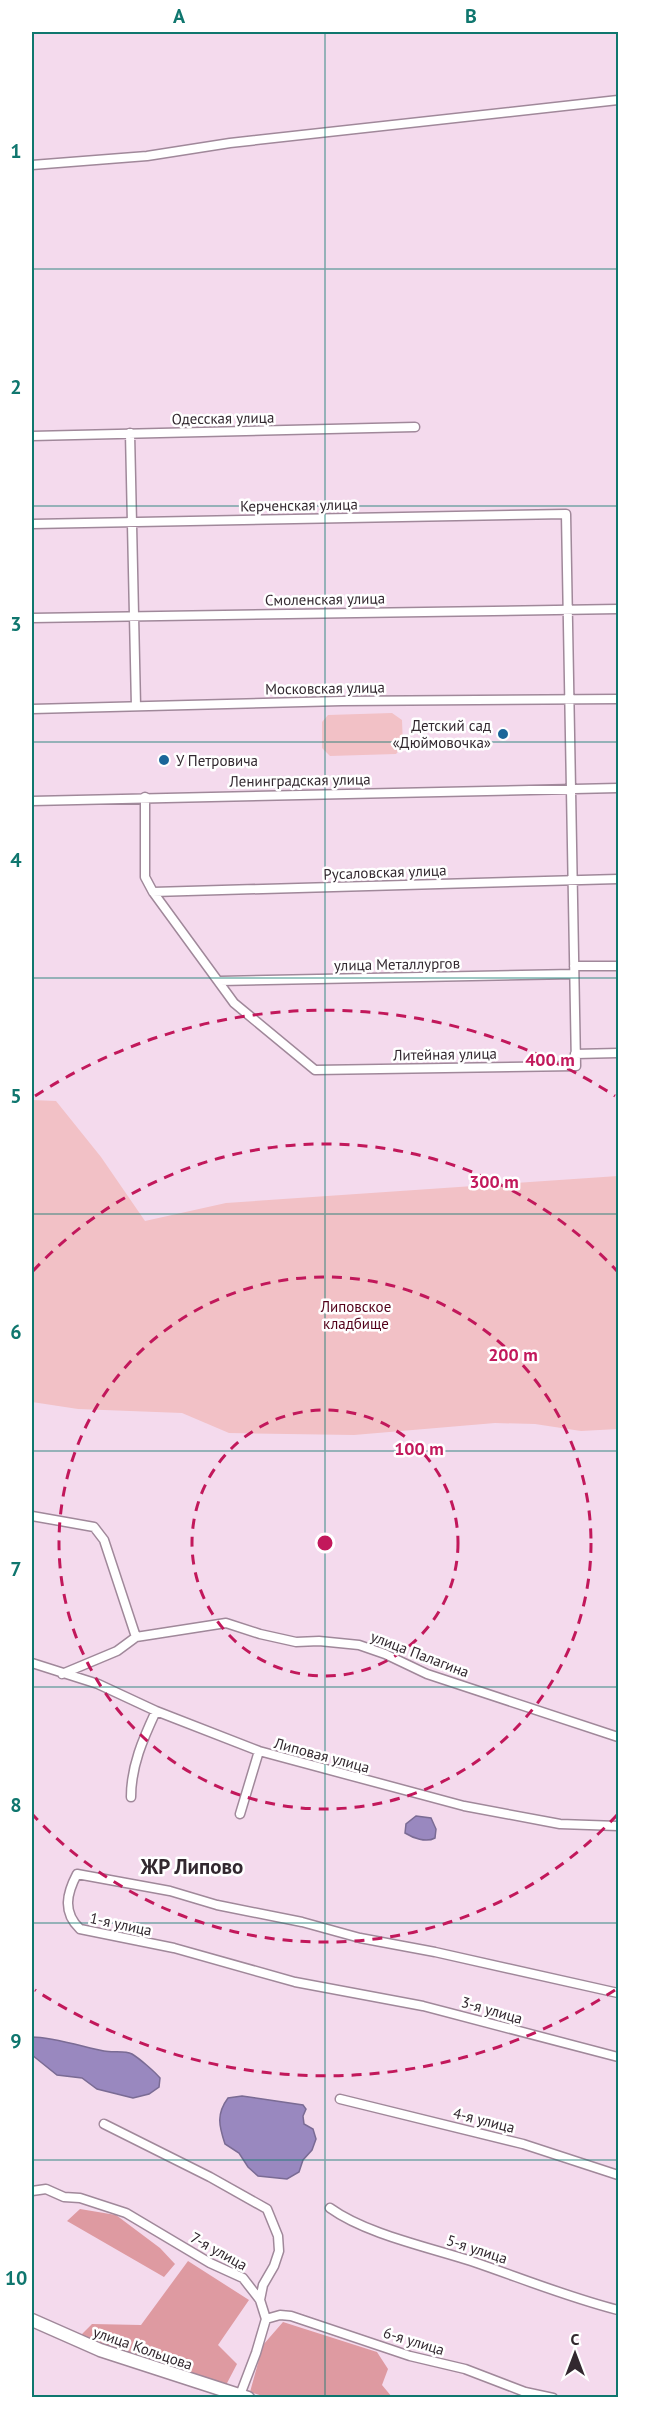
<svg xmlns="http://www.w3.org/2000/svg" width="650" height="2429" font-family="'PT Sans',sans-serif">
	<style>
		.green { fill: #f2c1c6 }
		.forest { fill: #de9aa1 }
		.water { fill: #9988bf; stroke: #7a6b94; stroke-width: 1.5 }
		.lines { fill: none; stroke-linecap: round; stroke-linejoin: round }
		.street-casing { stroke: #a0889a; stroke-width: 11 }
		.secondary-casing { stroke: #a0889a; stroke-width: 15 }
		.street { stroke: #fff; stroke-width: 8 }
		.secondary { stroke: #fff; stroke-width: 12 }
		.grid { fill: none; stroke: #0f766e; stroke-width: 1.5; stroke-opacity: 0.55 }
		.ring { fill: none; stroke: #c2185b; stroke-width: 3; stroke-dasharray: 10 8 }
		.poi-dot { fill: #1a6699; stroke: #fff; stroke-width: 2 }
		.labels { text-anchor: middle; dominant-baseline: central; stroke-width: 5; stroke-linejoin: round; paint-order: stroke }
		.street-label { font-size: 15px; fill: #32282f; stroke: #fff }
		.poi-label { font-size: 15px; fill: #32282f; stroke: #fff; text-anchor: end }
		.park-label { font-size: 15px; fill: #53001a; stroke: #fff }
		.district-label { font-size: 21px; font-weight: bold; fill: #32282f; stroke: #fff }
		.centre { fill: #c2185b; stroke: #fff; stroke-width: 3 }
		.ring-label { font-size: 18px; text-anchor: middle; font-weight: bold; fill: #c2185b; stroke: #fff; stroke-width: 5; stroke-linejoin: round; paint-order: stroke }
		.neatline { fill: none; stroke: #0f766e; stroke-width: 2 }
		.grid-label { font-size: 20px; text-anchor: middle; font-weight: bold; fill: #0f766e }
	</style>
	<rect width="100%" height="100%" fill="#f4daed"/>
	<!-- green -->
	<path class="green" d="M 392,713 L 402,720 L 403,746 L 396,754 L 330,756 L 322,748 L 322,722 L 328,715 Z
		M 32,1100 L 56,1101 L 101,1157 L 145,1221 L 226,1203 L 618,1176 L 618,1429 L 581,1431 L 535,1424 L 495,1423 L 354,1435 L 229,1433 L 182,1413 L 78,1409 L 32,1402 Z"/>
	<!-- forest -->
	<path class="forest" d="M 80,2209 L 116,2215 L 160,2248 L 175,2264 L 164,2277 L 67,2221 Z
		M 188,2261 L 249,2300 L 218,2345 L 237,2364 L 226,2385 L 141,2361 L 80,2336 L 92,2324 L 141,2325 Z
		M 283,2322 L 377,2352 L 388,2369 L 382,2385 L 392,2397 L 269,2398 L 250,2392 L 263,2345 Z"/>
	<!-- water -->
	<path class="water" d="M 416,1816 L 431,1818 L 436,1829 L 435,1838 C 426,1843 413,1838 405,1833 L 406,1824 Z
		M 32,2037 C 52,2037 84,2047 104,2051 C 113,2053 124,2050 132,2054 C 140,2059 154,2071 160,2078 L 159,2087 L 149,2094 L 133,2098 L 97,2089 L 82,2078 L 57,2075 L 32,2055 Z
		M 242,2096 L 303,2105 L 306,2109 L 303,2116 L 304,2124 L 313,2129 L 316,2139 L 312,2150 L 303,2160 L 299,2172 L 287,2179 L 258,2176 L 248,2167 L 239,2153 L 225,2144 C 219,2126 216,2114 228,2098 Z"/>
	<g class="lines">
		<defs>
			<path id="street" d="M 32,165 L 147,156 L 230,143 L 618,100
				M 130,433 L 136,706
				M 32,436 L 415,427
				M 32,524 L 566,514 L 576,1066 L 315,1070 L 234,1003 L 153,892 L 145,877 L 145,797
				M 32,618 L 618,609
				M 32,709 L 342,701 L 618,699
				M 32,801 L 618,788
				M 153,892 L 618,879
				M 574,966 L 618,966
				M 220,981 L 574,974
				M 575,1054 L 618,1053
				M 32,1516 L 94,1527 L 104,1540 L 136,1637
				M 32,1663 L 98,1684 L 156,1711 L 259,1751 L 464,1806 L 560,1824 L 618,1826
				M 62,1674 L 117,1651 L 136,1637 L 226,1623 L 260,1634 L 296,1642 L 319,1641 L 359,1645 L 385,1654 L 427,1674 L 618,1737
				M 131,1797 C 131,1766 143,1739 156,1711
				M 240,1814 L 259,1751
				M 618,1993 L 435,1952 L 360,1938 L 302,1922 L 217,1905 L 170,1891 L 77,1874 C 67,1893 62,1912 80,1929 L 174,1948 L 295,1982 L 423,2006 L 618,2057
				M 340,2099 L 523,2144 L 618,2175
				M 104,2124 L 210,2177 L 267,2209 L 278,2236 L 279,2251 L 274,2266 L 263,2285 L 260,2300
				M 32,2191 L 46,2189 L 64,2197 L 80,2198 L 126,2213 L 210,2263 L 243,2278 L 260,2300 L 266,2319 L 256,2353 L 240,2395
				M 330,2208 C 366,2234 428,2247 471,2261 C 521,2278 567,2297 618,2310
				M 266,2319 L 280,2315 L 291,2316 L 410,2356 L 465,2369 L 525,2392 L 553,2398"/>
			<path id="secondary" d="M 32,2320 L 100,2350 L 248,2398"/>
		</defs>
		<!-- street casing -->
		<use href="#street" class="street-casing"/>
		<!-- secondary casing -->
		<use href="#secondary" class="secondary-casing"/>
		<!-- street -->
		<use href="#street" class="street"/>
		<!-- secondary -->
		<use href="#secondary" class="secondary"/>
	</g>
	<!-- grid -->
	<path class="grid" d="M 325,32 L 325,2398M 32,269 L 618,269M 32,506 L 618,506M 32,742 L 618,742M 32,978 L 618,978M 32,1214 L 618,1214M 32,1451 L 618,1451M 32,1687 L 618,1687M 32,1923 L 618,1923M 32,2160 L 618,2160"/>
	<!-- distance rings -->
	<g class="ring">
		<circle cx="325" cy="1543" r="133"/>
		<circle cx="325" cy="1543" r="266"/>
		<path d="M617 1815A399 399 0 0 1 33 1815M33 1271A399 399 0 0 1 617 1271"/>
		<path d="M615 1990A533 533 0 0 1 35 1990M35 1096A533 533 0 0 1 615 1096"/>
	</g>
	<!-- markers -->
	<g class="poi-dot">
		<circle cx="503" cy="734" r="6"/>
		<circle cx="164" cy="760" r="6"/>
	</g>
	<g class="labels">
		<!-- street labels -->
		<g class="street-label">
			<text transform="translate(223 418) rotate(-1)">Одесская улица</text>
			<text transform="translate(299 505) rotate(-1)">Керченская улица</text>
			<text transform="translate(325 599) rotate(-1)">Смоленская улица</text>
			<text transform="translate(325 688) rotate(-1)">Московская улица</text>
			<text transform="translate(300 780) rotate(-1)">Ленинградская улица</text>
			<text transform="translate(385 872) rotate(-2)">Русаловская улица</text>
			<text transform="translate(397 964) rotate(-1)">улица Металлургов</text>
			<text transform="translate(445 1054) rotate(-1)">Литейная улица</text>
			<text transform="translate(420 1654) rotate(21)">улица Палагина</text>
			<text transform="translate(322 1755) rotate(15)">Липовая улица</text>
			<text transform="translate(121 1924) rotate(12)">1-я улица</text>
			<text transform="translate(492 2010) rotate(16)">3-я улица</text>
			<text transform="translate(484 2120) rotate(14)">4-я улица</text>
			<text transform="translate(477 2249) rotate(18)">5-я улица</text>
			<text transform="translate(219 2251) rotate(29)">7-я улица</text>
			<text transform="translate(414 2341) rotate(17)">6-я улица</text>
			<text transform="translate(143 2348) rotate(19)">улица Кольцова</text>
		</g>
		<!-- poi labels -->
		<g class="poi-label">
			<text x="491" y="725">Детский сад<tspan x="491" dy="17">«Дюймовочка»</tspan></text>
			<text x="176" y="760" text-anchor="start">У Петровича</text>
		</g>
		<!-- park labels -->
		<g class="park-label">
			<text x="356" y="1306">Липовское<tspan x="356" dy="17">кладбище</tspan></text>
		</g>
		<!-- district labels -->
		<g class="district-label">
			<text x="192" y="1866">ЖР Липово</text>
		</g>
	</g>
	<circle cx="325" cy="1543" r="9" class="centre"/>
	<g class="ring-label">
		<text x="550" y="1066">400 m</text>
		<text x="494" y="1188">300 m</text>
		<text x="513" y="1361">200 m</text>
		<text x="419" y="1455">100 m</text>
	</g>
	<!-- border -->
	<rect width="650" height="2429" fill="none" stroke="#ffffff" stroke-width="66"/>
	<!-- north arrow -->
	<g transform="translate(575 2354)" stroke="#ffffff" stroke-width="4.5" paint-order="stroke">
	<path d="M0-4.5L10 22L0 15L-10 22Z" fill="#32282f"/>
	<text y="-9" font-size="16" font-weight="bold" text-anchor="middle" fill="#32282f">С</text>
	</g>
	<rect x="33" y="33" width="584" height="2363" class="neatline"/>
	<g class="grid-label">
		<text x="179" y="23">A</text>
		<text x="471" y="23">B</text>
		<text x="16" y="158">1</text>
		<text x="16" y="394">2</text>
		<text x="16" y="631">3</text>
		<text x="16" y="867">4</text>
		<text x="16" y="1103">5</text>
		<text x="16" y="1339">6</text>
		<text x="16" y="1576">7</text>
		<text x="16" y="1812">8</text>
		<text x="16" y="2048">9</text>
		<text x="16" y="2285">10</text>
	</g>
</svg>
